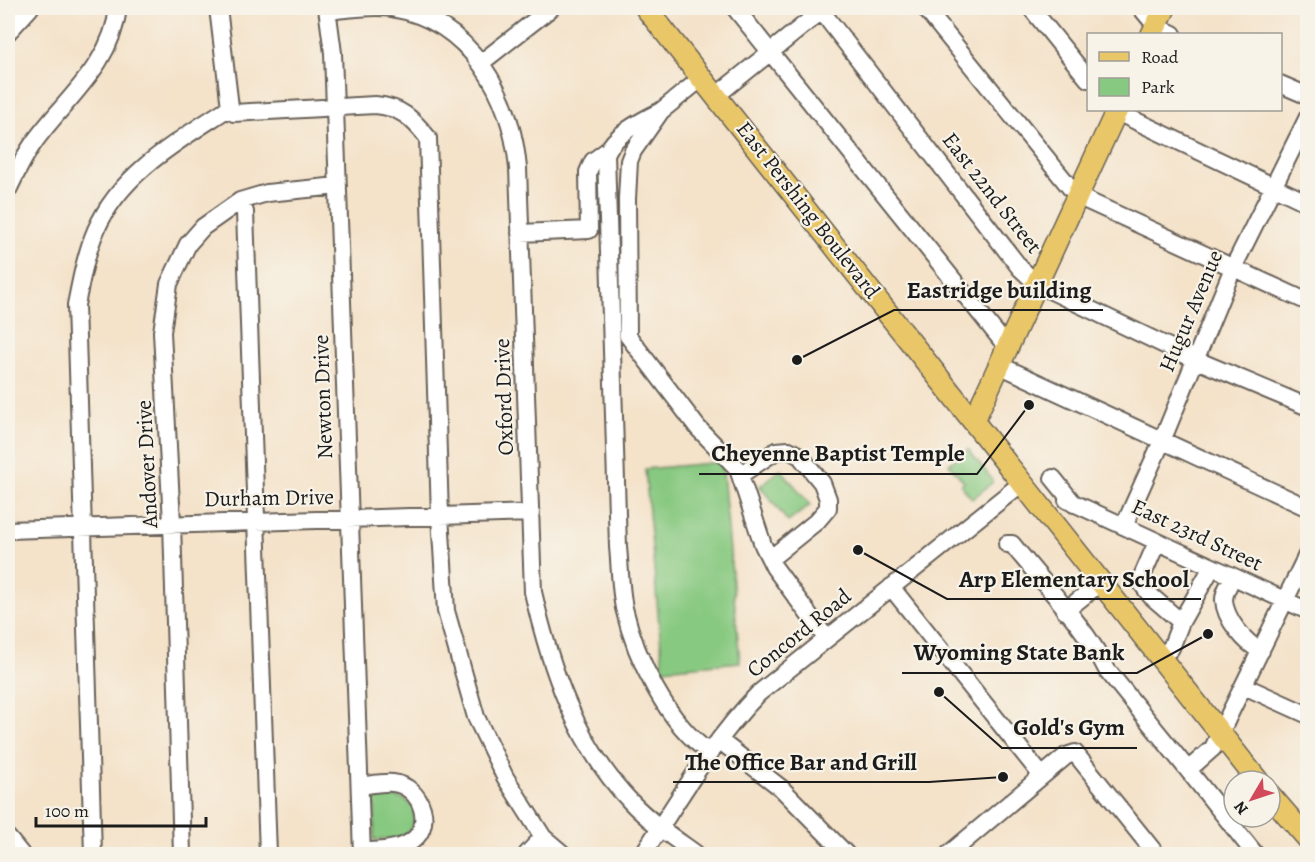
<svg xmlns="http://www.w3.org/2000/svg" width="1315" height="862" font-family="Alegreya,serif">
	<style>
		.green { fill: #88c981; stroke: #52724e; stroke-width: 1.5 }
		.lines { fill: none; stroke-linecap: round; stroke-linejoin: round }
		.minor-casing { stroke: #686159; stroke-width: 20 }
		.major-casing { stroke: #686159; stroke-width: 24 }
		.minor { stroke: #fff; stroke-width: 16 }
		.major { stroke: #e9c769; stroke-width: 21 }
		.labels { text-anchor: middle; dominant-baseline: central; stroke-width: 4.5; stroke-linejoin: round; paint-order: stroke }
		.street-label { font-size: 22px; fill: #1c1c1c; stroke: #f7f3e8 }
		.leader { fill: none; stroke: #1c1c1c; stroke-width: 2 }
		.callout-dot { fill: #1c1c1c; stroke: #f7f3e8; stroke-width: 2 }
		.callout-label { font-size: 24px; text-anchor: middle; font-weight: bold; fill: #1c1c1c; stroke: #f7f3e8; stroke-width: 4.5; stroke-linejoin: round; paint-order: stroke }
	</style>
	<rect width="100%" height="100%" fill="#f7f3e8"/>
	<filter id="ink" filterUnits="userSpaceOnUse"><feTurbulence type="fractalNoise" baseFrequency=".0167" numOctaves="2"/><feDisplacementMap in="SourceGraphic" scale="12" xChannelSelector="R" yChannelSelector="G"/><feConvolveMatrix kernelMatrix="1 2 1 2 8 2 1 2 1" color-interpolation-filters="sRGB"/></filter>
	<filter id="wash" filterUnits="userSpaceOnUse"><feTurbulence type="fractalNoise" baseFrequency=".008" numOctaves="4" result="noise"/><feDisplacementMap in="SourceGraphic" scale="24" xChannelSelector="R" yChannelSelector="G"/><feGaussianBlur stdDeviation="1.35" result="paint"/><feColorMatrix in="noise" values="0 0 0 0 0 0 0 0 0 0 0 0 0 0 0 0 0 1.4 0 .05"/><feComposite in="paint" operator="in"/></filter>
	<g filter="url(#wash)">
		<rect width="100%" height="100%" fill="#f4e2c9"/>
		<!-- green -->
		<path class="green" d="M 968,449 L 992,479 L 992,483 L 972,499 L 961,485 L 964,482 L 949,464 Z
			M 722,462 L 740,662 L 663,669 L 645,469 Z
			M 781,469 L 810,505 L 788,522 L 760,486 Z
			M 391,796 L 404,799 L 414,808 C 417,839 399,838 374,840 L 375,797 Z"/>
	</g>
	<g filter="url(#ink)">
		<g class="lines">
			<defs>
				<path id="minor" d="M 218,8 L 230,107 L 234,113 L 375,105 C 401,107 412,118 428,138 L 440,516 L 446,611 L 476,717 L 505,777 L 543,837 L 563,854
					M 327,8 L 333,53 L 362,854
					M 735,8 L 1007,347
					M 819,8 L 1020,268 L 1037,284 L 1194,359 L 1308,407
					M 925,8 L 1077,196 L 1308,302
					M 1031,8 L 1088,79
					M 1141,8 L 1156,26 L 1173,34
					M 328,11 C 348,9 371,5 392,8 C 471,21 511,95 518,168 L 533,592 C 550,667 576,745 631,802 C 650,822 674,838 696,854
					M 8,32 L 30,8
					M 482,62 L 551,8
					M 703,77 L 661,111 L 633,151 L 629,161 L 627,199 L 628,336 L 698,428 L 738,469 L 763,545 L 774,567 L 826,638
					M 1280,84 L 1308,96
					M 717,95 L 825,8
					M 1113,110 L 1308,203
					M 661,111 C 643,120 614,134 606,154 L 618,547 C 620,567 620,588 624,608 C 636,659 667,723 710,753
					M 8,190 C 16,173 24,156 35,141 C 66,98 112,64 118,8
					M 240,201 L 245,212 L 268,854
					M 520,233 L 589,230 L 588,172 L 593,161 L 608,150
					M 999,365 L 1308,508
					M 740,475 L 776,451 L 789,450 L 800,456 L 822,483 L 828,499 L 828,508 L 817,521 L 770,559
					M 1053,478 L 1074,504
					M 1067,500 L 1308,611
					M 1124,526 L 1162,441 L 1233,268 L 1308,117
					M 8,530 L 531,513
					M 1157,542 L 1140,581 L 1151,596 L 1181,622
					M 1007,544 L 1012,544 C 1042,582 1087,628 1107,670 L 1188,770
					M 1233,577 C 1229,584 1224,592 1224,600 C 1225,619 1245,643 1261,651
					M 891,587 L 1042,776 L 1066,756 L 1075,753 L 1156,854
					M 1065,611 L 1100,583
					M 1159,658 L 1171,648 L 1181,622 L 1212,567
					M 1244,686 L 1308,715
					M 719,740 L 781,788 L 846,854
					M 360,786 C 370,785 382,782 393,783 C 422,786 437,829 407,844 C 394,851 376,850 361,852
					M 8,838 L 21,854
					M 93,854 L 76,305 C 81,280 86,253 96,230 C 121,172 180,140 230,107
					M 182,854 L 172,523 L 162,332 L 169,284 L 188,244 L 203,227 L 240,201 L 267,193 L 338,186
					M 527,854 L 543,837
					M 643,854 C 679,799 713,740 759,693 L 1022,483
					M 949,854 L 1042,776
					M 1255,854 L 1188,770 L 1213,748 L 1308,553"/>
				<path id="major" d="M 646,8 L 1258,781
					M 1152,34 L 1165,8
					M 974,420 L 1117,110
					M 1270,795 L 1308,839"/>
			</defs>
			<!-- minor casing -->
			<use href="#minor" class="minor-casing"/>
			<!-- major casing -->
			<use href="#major" class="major-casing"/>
			<!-- minor -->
			<use href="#minor" class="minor"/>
			<!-- major -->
			<use href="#major" class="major"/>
		</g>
	</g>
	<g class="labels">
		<!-- street labels -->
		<g class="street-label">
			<text transform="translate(992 193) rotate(52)">East 22nd Street</text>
			<text transform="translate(808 210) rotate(52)">East Pershing Boulevard</text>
			<text transform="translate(1191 311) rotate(-67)">Hugur Avenue</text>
			<text transform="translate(323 397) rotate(-92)">Newton Drive</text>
			<text transform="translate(504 397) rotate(-92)">Oxford Drive</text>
			<text transform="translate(147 464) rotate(-93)">Andover Drive</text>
			<text transform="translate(269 498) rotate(-1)">Durham Drive</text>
			<text transform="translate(1197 535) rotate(25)">East 23rd Street</text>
			<text transform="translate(799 633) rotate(-39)">Concord Road</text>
		</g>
	</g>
	<!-- callouts -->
	<path class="leader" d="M797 360L894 310H1103M1029 405L977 474H699M858 550L947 599H1201M1208 634L1137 673H902M939 692L1002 748H1137M1003 777L929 782H673"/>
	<g class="callout-dot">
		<circle cx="797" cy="360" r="6"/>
		<circle cx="1029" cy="405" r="6"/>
		<circle cx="858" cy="550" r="6"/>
		<circle cx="1208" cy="634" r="6"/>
		<circle cx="939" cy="692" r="6"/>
		<circle cx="1003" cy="777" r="6"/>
	</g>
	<g class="callout-label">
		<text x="999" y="298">Eastridge building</text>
		<text x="838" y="461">Cheyenne Baptist Temple</text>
		<text x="1074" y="587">Arp Elementary School</text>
		<text x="1019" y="660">Wyoming State Bank</text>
		<text x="1069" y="735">Gold's Gym</text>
		<text x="801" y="770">The Office Bar and Grill</text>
	</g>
	<!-- margin -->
	<rect width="1315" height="862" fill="none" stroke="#f7f3e8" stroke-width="30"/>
	<!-- legend -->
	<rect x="1087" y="33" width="195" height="78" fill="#f7f3e8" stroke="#9f9d96" stroke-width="1.5"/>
	<rect x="1099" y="52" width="30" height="9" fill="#e9c769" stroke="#9f9d96" stroke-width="1.5"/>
	<text x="1141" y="63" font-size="18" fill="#1c1c1c">Road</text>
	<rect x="1099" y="78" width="30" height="18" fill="#88c981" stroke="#9f9d96" stroke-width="1.5"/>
	<text x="1141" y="93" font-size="18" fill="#1c1c1c">Park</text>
	<!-- north arrow -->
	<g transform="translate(1252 799) rotate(231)"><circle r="28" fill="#f7f3e8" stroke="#9f9d96" stroke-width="1.5"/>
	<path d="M0-4.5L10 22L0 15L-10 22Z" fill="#d1495b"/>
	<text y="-9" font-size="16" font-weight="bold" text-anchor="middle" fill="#1c1c1c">N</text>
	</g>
	<!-- scale -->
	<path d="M36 817v9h170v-9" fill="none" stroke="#1c1c1c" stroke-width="3"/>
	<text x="45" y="817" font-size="18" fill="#1c1c1c" stroke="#f7f3e8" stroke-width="4.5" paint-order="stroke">100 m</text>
</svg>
